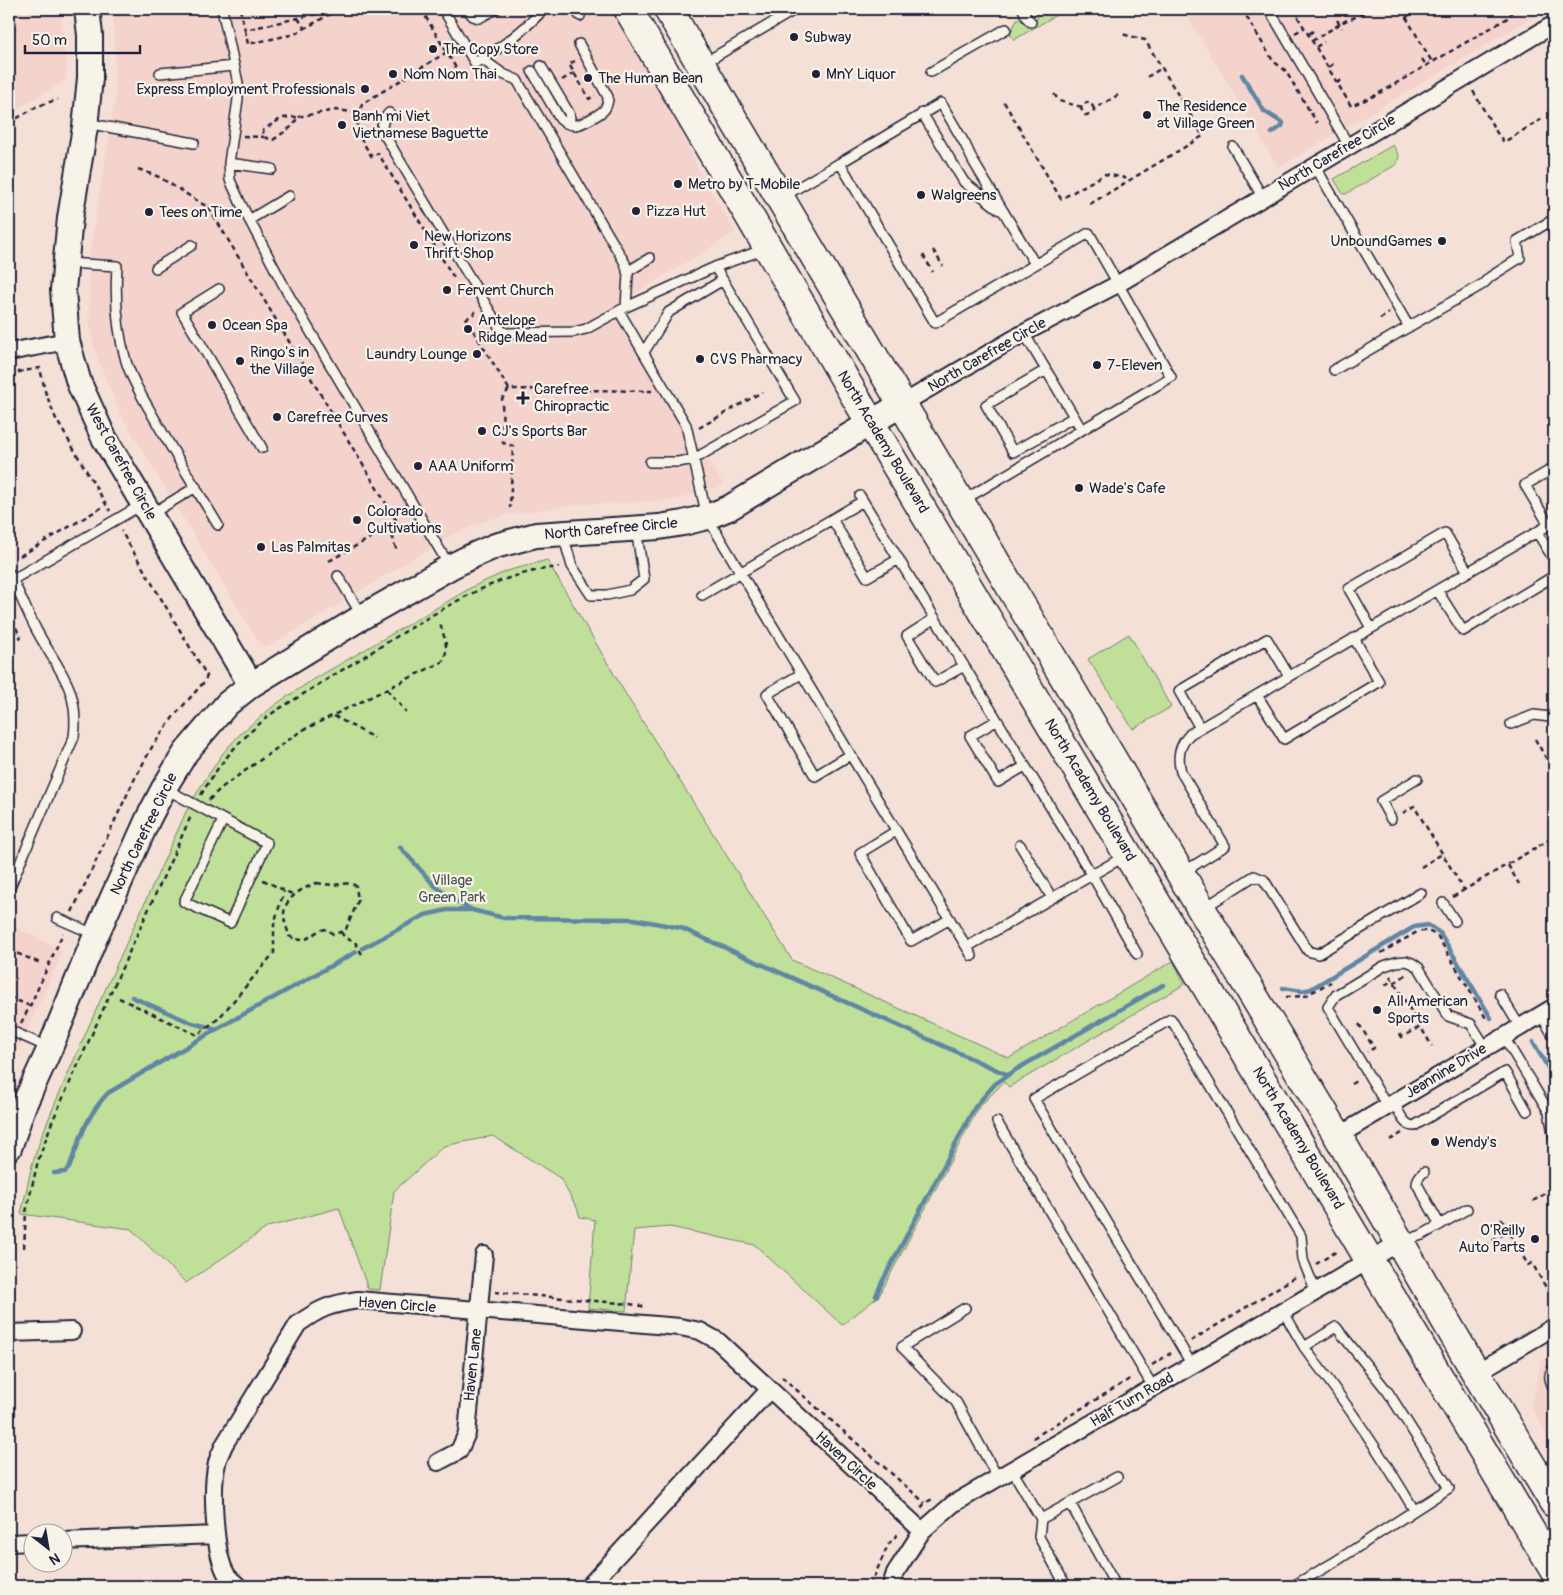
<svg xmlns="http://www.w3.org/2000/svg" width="1563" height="1595" font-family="Pangolin,sans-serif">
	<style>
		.built { fill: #f4d3cd }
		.green { fill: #c0e099; stroke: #71816a }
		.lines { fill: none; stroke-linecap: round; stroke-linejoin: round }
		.stream { stroke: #6086a4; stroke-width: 4.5 }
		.service-casing { stroke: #22223b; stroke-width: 12 }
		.minor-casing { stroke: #22223b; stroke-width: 20 }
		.secondary-casing { stroke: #22223b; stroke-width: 28 }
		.trunk-casing { stroke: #22223b; stroke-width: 31 }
		.path { stroke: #22223b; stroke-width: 2.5; stroke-dasharray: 5 4; stroke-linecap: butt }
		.service { stroke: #f7f3e8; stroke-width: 9 }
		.minor { stroke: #f7f3e8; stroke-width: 16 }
		.secondary { stroke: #f7f3e8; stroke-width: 24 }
		.trunk { stroke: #f7f3e8; stroke-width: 28 }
		.poi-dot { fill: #22223b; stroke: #f7f3e8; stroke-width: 2 }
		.labels { text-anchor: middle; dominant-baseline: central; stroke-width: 4.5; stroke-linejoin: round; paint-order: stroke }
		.poi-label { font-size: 15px; fill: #22223b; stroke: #f7f3e8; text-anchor: start }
		.street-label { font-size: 15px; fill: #22223b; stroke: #f7f3e8 }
		.park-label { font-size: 15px; fill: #4a5252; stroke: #f7f3e8 }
	</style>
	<rect width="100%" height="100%" fill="#f5e0d8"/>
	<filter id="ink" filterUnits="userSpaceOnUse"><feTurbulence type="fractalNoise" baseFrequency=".02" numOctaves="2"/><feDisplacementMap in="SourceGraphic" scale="10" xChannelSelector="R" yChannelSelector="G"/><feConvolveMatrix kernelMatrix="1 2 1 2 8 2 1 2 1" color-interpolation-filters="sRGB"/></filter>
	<g filter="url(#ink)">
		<!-- built -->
		<path class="built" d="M 9,9 L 60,9 L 66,55 L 66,80 L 9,114 Z
			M 113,9 L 614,9 L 662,91 L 704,180 L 736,232 L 611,308 L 724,485 L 675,500 L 574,505 L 512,514 L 485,521 L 452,535 L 272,645 L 265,647 L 258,641 L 139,445 L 120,413 L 96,355 L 90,327 L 89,292 L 89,257 L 115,101 L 115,63 Z
			M 1183,9 L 1533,9 L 1537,15 L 1278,168 Z
			M 9,924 L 63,951 L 9,1071 Z
			M 1554,1354 L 1554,1446 L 1531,1407 L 1541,1361 Z"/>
		<!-- green -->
		<path class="green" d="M 1034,9 L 1066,9 L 1014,40 L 1010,34 L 1017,19 L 1024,18 L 1032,24 L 1038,18 Z
			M 1393,145 L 1399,156 L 1397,164 L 1346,194 L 1343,194 L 1334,179 Z
			M 547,560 L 628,698 L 792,960 L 1009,1058 L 1173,961 L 1185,984 L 1009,1087 L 1004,1082 L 979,1107 L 879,1296 L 842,1325 L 755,1245 L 670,1227 L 634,1230 L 626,1311 L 588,1308 L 595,1220 L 580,1217 L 577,1208 L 560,1178 L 493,1136 L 444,1146 L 394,1191 L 380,1290 L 368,1289 L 339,1208 L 268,1227 L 186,1283 L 131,1229 L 21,1214 L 32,1165 L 42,1135 L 56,1101 L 96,1010 L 186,812 L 201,786 L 223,753 L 241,733 L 276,704 L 311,681 L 474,586 L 507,571 Z
			M 1129,634 L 1171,707 L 1133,729 L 1088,659 Z"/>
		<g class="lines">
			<!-- stream -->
			<path class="stream" d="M 1242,75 L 1264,111 L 1283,123 L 1282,126 L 1272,133
				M 400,847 L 434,885 L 451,898 L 472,910 L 504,918 L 634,919 L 681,928 L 1008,1075
				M 363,948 L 425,915 L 447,910 L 471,910
				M 1283,988 L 1302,991 L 1311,989 L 1414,927 L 1428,925 L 1440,933 L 1491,1018
				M 132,997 L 192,1023 L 217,1029
				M 1533,1042 L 1554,1078
				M 54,1173 L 65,1172 L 69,1168 C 80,1139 86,1116 108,1093 L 217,1029 L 356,952
				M 876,1296 L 881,1284 L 975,1107 L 995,1084 L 1017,1069 L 1163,985"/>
			<defs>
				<path id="service" d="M 222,9 L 238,83 L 238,99 L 229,163 L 230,180 L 241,204 L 287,292 L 450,567
					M 443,9 L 475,63 C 502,48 523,31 544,9
					M 467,9 L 473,16 L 479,18 L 496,9
					M 477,9 L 481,9
					M 575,9 L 580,16
					M 1023,9 L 1026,17 L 1031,22
					M 1269,9 L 1349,146
					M 482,59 L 503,74 L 517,80 L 625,263 L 628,274 L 626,307
					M 704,63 L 796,9
					M 541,66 L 569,113 L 570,118 L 569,123
					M 532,71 L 560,119 C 563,122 569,125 574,125 C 580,126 598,115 603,111 C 607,107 608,102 608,97 L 579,44
					M 931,72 L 1006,29
					M 160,73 L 234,66
					M 389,113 L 384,119 L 382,126 L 384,134 L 501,330 L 506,333 L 574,332 L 586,329 L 626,307 L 715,267 L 765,249
					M 922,113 L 964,182 L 1000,210
					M 86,123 L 194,143
					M 1233,147 L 1263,198
					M 229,163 L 272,169
					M 840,163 L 941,103 L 965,144 L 973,161 L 1035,264
					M 1315,166 L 1409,327
					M 782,197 L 840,163 L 935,323 L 1089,233 L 1171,377 L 962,501
					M 249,220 L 289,196
					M 67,263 L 117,266 C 115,298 117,331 126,361 C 132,381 143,398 153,416 C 174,453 196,488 218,525
					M 156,268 L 192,245
					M 627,272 L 650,258
					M 219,289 L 182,312 L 262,448
					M 619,311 L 686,425 L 707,517 L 972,956
					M 1024,333 L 1082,430
					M 644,352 L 669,312 L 723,280
					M 1046,370 L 986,405 L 1013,452 L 1074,417
					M 1334,370 L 1483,284 L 1490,277 L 1520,258 L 1517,241 L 1554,219
					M 650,462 L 678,462 L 694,459 L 795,401 L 715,267
					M 860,496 L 1092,875 L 1137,954
					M 151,514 L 196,487
					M 832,519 L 867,577 L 899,559
					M 1549,525 L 1525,485 L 1554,468
					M 1537,532 L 1554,560
					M 563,535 L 572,566 L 591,595 L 607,595 L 630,590 L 644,579 L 636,529
					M 9,573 C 19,592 27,612 37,631 C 58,670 80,688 74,737 L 9,889
					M 338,576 L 362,616
					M 12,580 L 143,504
					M 1437,590 L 1463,631 L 1554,576
					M 702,595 L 863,501
					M 935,618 L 907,636 L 935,682 L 964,666
					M 1371,628 L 1349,589 L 1445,533 L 1468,572
					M 801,674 L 767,694 L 815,776 L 850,755
					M 1257,695 L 1284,739 L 1379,682 L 1354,638
					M 996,721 L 970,736 L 998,782 L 1025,766
					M 1511,724 L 1534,715 L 1550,717
					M 1200,728 L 1179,691 L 1267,639 L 1289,676
					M 164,788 L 267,843 L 230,923 L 184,902 L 223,820
					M 1391,819 L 1381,801 L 1417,779
					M 896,831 L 860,853 L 911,941 L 950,919
					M 1020,845 L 1052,898
					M 1182,873 L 1225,846 L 1181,772 C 1177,756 1179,746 1190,734 L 1554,522
					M 1443,903 L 1455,921
					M 1204,908 L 1254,876 L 1264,880 L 1308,951 L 1318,954 L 1421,893
					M 57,918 L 96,935
					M 967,947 L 1125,856
					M 1500,994 L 1520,1027
					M 1541,1015 L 1554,1037
					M 9,1030 L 50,1048
					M 1504,1037 L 1549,1112 L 1554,1138
					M 1394,1103 C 1399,1111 1403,1126 1414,1126 L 1505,1072 L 1527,1111
					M 1387,1106 L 1328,1007 L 1336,995 L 1384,966 L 1396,962 L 1406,961 L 1412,963 L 1419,968 L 1448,1016 L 1471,1024 L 1486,1048
					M 997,1122 L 1153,1387
					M 1424,1172 C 1420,1175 1417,1178 1417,1184 L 1440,1225
					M 1403,1241 L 1422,1235 L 1467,1209
					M 965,1308 L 902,1347 L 956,1402 L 998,1478
					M 1283,1311 L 1304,1347 L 1336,1327 L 1388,1392 L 1449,1488 L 1333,1563 L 1293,1586
					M 1304,1347 C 1344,1400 1381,1453 1414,1510
					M 1192,1365 L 1034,1099 L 1171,1019 L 1301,1236 L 1303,1260 L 1316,1292
					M 1554,1368 C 1547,1375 1550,1381 1554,1389
					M 1012,1470 L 1041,1519
					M 1070,1503 L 1116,1586
					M 1066,1586 L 1039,1537 L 1041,1519 L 1117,1477"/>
				<path id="minor" d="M 9,352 L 67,341
					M 902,404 L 1024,333 L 1118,284 L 1554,24
					M 1338,1136 L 1554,1007
					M 9,1333 L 72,1331
					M 1476,1373 L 1554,1327
					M 438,1462 L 459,1451 L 467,1433 L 484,1255
					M 62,1541 L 216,1535
					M 9,1543 L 32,1542
					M 238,1586 C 235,1583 230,1579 227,1575 C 214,1555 211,1487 217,1463 C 218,1457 222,1451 224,1445 L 298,1324 C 320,1308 331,1304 358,1300 L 680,1327 L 700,1331 L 718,1341 L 922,1531
					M 589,1586 L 769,1390
					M 891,1586 L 895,1573 L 922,1531 L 953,1504 L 1192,1365 L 1400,1242"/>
				<path id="secondary" d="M 87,9 L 90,35 L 90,78 L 85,127 L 70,218 L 63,290 L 67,341 L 79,383 L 103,436 L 251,685
					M 9,1148 L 23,1107 L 50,1048 L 96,935 L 148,819 L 164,788 L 186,752 L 227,704 L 251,685 L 362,617 L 450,567 L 472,556 L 495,546 L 536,535 L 659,527 L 683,523 L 707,517 L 729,508 L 902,404"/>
				<path id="trunk" d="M 628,9 L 870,422 L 1554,1570
					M 668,9 L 1202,910 L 1338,1136 L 1476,1373 L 1554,1503"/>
			</defs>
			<!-- service casing -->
			<use href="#service" class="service-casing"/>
			<!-- minor casing -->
			<use href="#minor" class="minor-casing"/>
			<!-- secondary casing -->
			<use href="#secondary" class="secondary-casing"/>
			<!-- trunk casing -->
			<use href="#trunk" class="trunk-casing"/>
			<!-- path -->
			<path class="path" d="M 240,9 L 245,30 L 329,11 L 328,9
				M 421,9 L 459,73
				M 1242,9 L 1273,61 L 1285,70 L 1317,123
				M 1293,9 L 1351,106 L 1376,95 L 1506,19 L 1512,13
				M 1401,9 L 1406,17 L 1419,9
				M 1296,13 L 1303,9
				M 1406,17 L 1432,62
				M 298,18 L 305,29
				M 1337,20 L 1342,28
				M 245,30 L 248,44 L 295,34 L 339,9
				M 1295,33 L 1304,28
				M 1309,34 L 1316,29
				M 1312,41 L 1345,21 L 1366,13 L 1363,9
				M 1316,47 L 1324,42
				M 447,52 L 362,104 L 356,131 L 372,157 L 378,153 L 454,278
				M 1422,59 L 1426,65
				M 575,61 L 569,64 L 589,99 L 595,95
				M 1329,67 L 1336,62
				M 1147,77 L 1162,68
				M 562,80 L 574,73
				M 1337,83 L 1343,79
				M 1473,91 L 1497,133 L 1504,142 L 1545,117
				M 1054,94 L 1059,101 L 1082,107
				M 1004,102 L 1061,199 L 1105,174 L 1125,178 L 1127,181
				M 1094,109 L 1091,103 L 1087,102 L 1082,106 L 1081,109 L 1085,115 L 1087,115 L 1094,111 L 1094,109 L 1118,95
				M 297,117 L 282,118 L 263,130 L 264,137 L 273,140 L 294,125 L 297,117 L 336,110 L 360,113
				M 9,123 L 36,107 L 58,99
				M 243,136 L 264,137
				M 138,169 L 159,177 L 209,208 L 396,520 L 407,529 L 413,525
				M 1090,204 L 1203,136 L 1145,40 L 1122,34
				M 933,250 L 943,266
				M 923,255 L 933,272
				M 474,311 L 475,313 L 466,319 L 509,389 L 652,391
				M 1380,319 L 1389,313
				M 9,374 L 40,368 L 45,391 L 56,419 L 110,511
				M 509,389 L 502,399 L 503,443 L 513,446 L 510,508
				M 699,428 L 762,392
				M 396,520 L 390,527 L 396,549
				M 20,556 L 106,505
				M 329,561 L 390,527
				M 9,611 L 21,639
				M 387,689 L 406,712
				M 334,716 L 374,738
				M 1535,739 L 1554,772
				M 1549,764 L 1554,761
				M 201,795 C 220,761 244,735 274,712 C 313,688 352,664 391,640 C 446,607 494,574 559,567
				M 209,800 L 221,788 L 301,731 L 442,662 C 451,650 443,635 440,623
				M 1403,813 L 1414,806 L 1464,890 L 1554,837
				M 1508,865 L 1519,884
				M 1421,867 L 1442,854
				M 263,880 L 294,895
				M 317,883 L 332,885 L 350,883 L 356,886 L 358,901 L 346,929 L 341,932 L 333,934 L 327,929 C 309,931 310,947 289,936 C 288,930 284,922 284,916 C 283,898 303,888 317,883 Z
				M 1453,897 L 1464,890
				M 72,912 L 133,782 L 152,747 L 174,716 L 204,682 L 207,676 L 121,531
				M 341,932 L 345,938 L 355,942 L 363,956
				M 9,950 L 40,963
				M 1381,953 L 1417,932 C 1426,930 1431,931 1438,937 L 1487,1020
				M 1390,976 L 1432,1046
				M 1394,983 L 1407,974
				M 1385,985 L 1392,981
				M 9,997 L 30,1006
				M 1286,997 L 1305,996 L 1331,982
				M 119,998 L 197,1035 L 219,1018 L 274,953 L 274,924 L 284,891
				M 21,1023 L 30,1006 L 63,933
				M 1359,1024 L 1374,1048 L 1367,1052
				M 1400,1034 L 1402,1037 L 1420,1027
				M 9,1052 L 12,1044
				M 1351,1084 L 1358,1080
				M 1390,1140 L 1402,1133
				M 1549,1161 L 1554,1171
				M 1533,1201 L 1554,1188
				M 1501,1218 L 1528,1265 L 1532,1263 L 1548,1291
				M 1485,1246 L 1508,1231
				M 24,1248 L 26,1212 L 38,1161 L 52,1122 L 191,816
				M 1316,1264 L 1339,1250
				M 495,1292 L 630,1304 L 646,1307
				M 1191,1341 L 1297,1276
				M 1152,1365 L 1171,1353
				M 782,1377 L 925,1503
				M 1033,1438 L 1133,1377
				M 921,1508 L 925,1503 L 934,1498
				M 870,1586 L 888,1545 L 900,1531"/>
			<!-- service -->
			<use href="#service" class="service"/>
			<!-- minor -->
			<use href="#minor" class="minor"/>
			<!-- secondary -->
			<use href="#secondary" class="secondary"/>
			<!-- trunk -->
			<use href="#trunk" class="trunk"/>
		</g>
	</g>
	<!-- markers -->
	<g class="poi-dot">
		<circle cx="794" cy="37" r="5"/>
		<circle cx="433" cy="49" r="5"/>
		<circle cx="393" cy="74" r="5"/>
		<circle cx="816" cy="74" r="5"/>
		<circle cx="588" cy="78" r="5"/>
		<circle cx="365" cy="89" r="5"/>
		<circle cx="1147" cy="115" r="5"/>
		<circle cx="342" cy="125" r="5"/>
		<circle cx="678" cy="184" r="5"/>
		<circle cx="921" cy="195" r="5"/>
		<circle cx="636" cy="211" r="5"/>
		<circle cx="149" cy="212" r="5"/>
		<circle cx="1442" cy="241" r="5"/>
		<circle cx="414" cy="245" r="5"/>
		<circle cx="447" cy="290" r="5"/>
		<circle cx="212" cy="325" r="5"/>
		<circle cx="468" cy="329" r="5"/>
		<circle cx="477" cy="354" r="5"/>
		<circle cx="700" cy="359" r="5"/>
		<circle cx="240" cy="361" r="5"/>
		<circle cx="1097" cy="365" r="5"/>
		<path d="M520.5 390.5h5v5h5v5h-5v5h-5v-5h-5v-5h5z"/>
		<circle cx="277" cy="417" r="5"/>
		<circle cx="482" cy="431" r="5"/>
		<circle cx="418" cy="466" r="5"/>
		<circle cx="1079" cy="488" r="5"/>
		<circle cx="357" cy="520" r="5"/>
		<circle cx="261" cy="547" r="5"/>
		<circle cx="1377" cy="1010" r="5"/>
		<circle cx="1435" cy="1142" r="5"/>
		<circle cx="1535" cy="1239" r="5"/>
	</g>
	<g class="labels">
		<!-- poi labels -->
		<g class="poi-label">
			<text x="804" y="37">Subway</text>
			<text x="443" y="49">The Copy Store</text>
			<text x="403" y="74">Nom Nom Thai</text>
			<text x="826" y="74">MnY Liquor</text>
			<text x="598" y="78">The Human Bean</text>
			<text x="355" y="89" text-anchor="end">Express Employment Professionals</text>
			<text x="1157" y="106">The Residence<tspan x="1157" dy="17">at Village Green</tspan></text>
			<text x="352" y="116">Banh mi Viet<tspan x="352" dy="17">Vietnamese Baguette</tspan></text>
			<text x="688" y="184">Metro by T-Mobile</text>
			<text x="931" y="195">Walgreens</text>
			<text x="646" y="211">Pizza Hut</text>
			<text x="159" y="212">Tees on Time</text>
			<text x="424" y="236">New Horizons<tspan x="424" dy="17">Thrift Shop</tspan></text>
			<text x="1432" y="241" text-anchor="end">UnboundGames</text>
			<text x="457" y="290">Fervent Church</text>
			<text x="478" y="320">Antelope<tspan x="478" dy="17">Ridge Mead</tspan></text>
			<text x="222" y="325">Ocean Spa</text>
			<text x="250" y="352">Ringo's in<tspan x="250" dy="17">the Village</tspan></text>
			<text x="467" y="354" text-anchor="end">Laundry Lounge</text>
			<text x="710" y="359">CVS Pharmacy</text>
			<text x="1107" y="365">7-Eleven</text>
			<text x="534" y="389">Carefree<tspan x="534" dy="17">Chiropractic</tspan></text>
			<text x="287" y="417">Carefree Curves</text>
			<text x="492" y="431">CJ's Sports Bar</text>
			<text x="428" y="466">AAA Uniform</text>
			<text x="1089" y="488">Wade's Cafe</text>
			<text x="367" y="511">Colorado<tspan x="367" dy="17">Cultivations</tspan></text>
			<text x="271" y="547">Las Palmitas</text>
			<text x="1387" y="1001">All American<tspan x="1387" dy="17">Sports</tspan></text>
			<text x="1445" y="1142">Wendy's</text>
			<text x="1525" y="1230" text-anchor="end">O'Reilly<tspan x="1525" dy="17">Auto Parts</tspan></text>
		</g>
		<!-- street labels -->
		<g class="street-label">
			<text transform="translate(1337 153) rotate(-31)">North Carefree Circle</text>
			<text transform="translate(987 355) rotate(-30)">North Carefree Circle</text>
			<text transform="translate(883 442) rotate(59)">North Academy Boulevard</text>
			<text transform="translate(121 462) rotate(61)">West Carefree Circle</text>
			<text transform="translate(611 529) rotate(-5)">North Carefree Circle</text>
			<text transform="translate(1090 790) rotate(59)">North Academy Boulevard</text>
			<text transform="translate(144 834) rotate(-64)">North Carefree Circle</text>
			<text transform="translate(1446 1071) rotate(-31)">Jeannine Drive</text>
			<text transform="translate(1298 1138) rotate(59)">North Academy Boulevard</text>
			<text transform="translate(397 1305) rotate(4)">Haven Circle</text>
			<text transform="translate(473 1365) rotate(-84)">Haven Lane</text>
			<text transform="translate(1132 1400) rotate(-30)">Half Turn Road</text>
			<text transform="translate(846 1461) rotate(43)">Haven Circle</text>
		</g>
		<!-- park labels -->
		<g class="park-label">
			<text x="452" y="880">Village<tspan x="452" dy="17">Green Park</tspan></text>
		</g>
	</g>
	<!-- margin -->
	<rect width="1563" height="1595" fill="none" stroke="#f7f3e8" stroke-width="30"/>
	<rect x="15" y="15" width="1533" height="1565" fill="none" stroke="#22223b" stroke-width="2" filter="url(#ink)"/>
	<!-- north arrow -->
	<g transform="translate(48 1548) rotate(149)"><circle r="24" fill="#f7f3e8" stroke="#a29fa3"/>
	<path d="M0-4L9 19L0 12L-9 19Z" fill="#22223b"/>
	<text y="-8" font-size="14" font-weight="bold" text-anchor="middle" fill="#22223b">N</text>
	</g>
	<!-- scale -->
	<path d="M25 45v8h115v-8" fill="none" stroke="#22223b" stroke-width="2.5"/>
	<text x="32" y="45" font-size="15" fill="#22223b" stroke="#f7f3e8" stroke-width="4" paint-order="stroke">50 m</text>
</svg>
